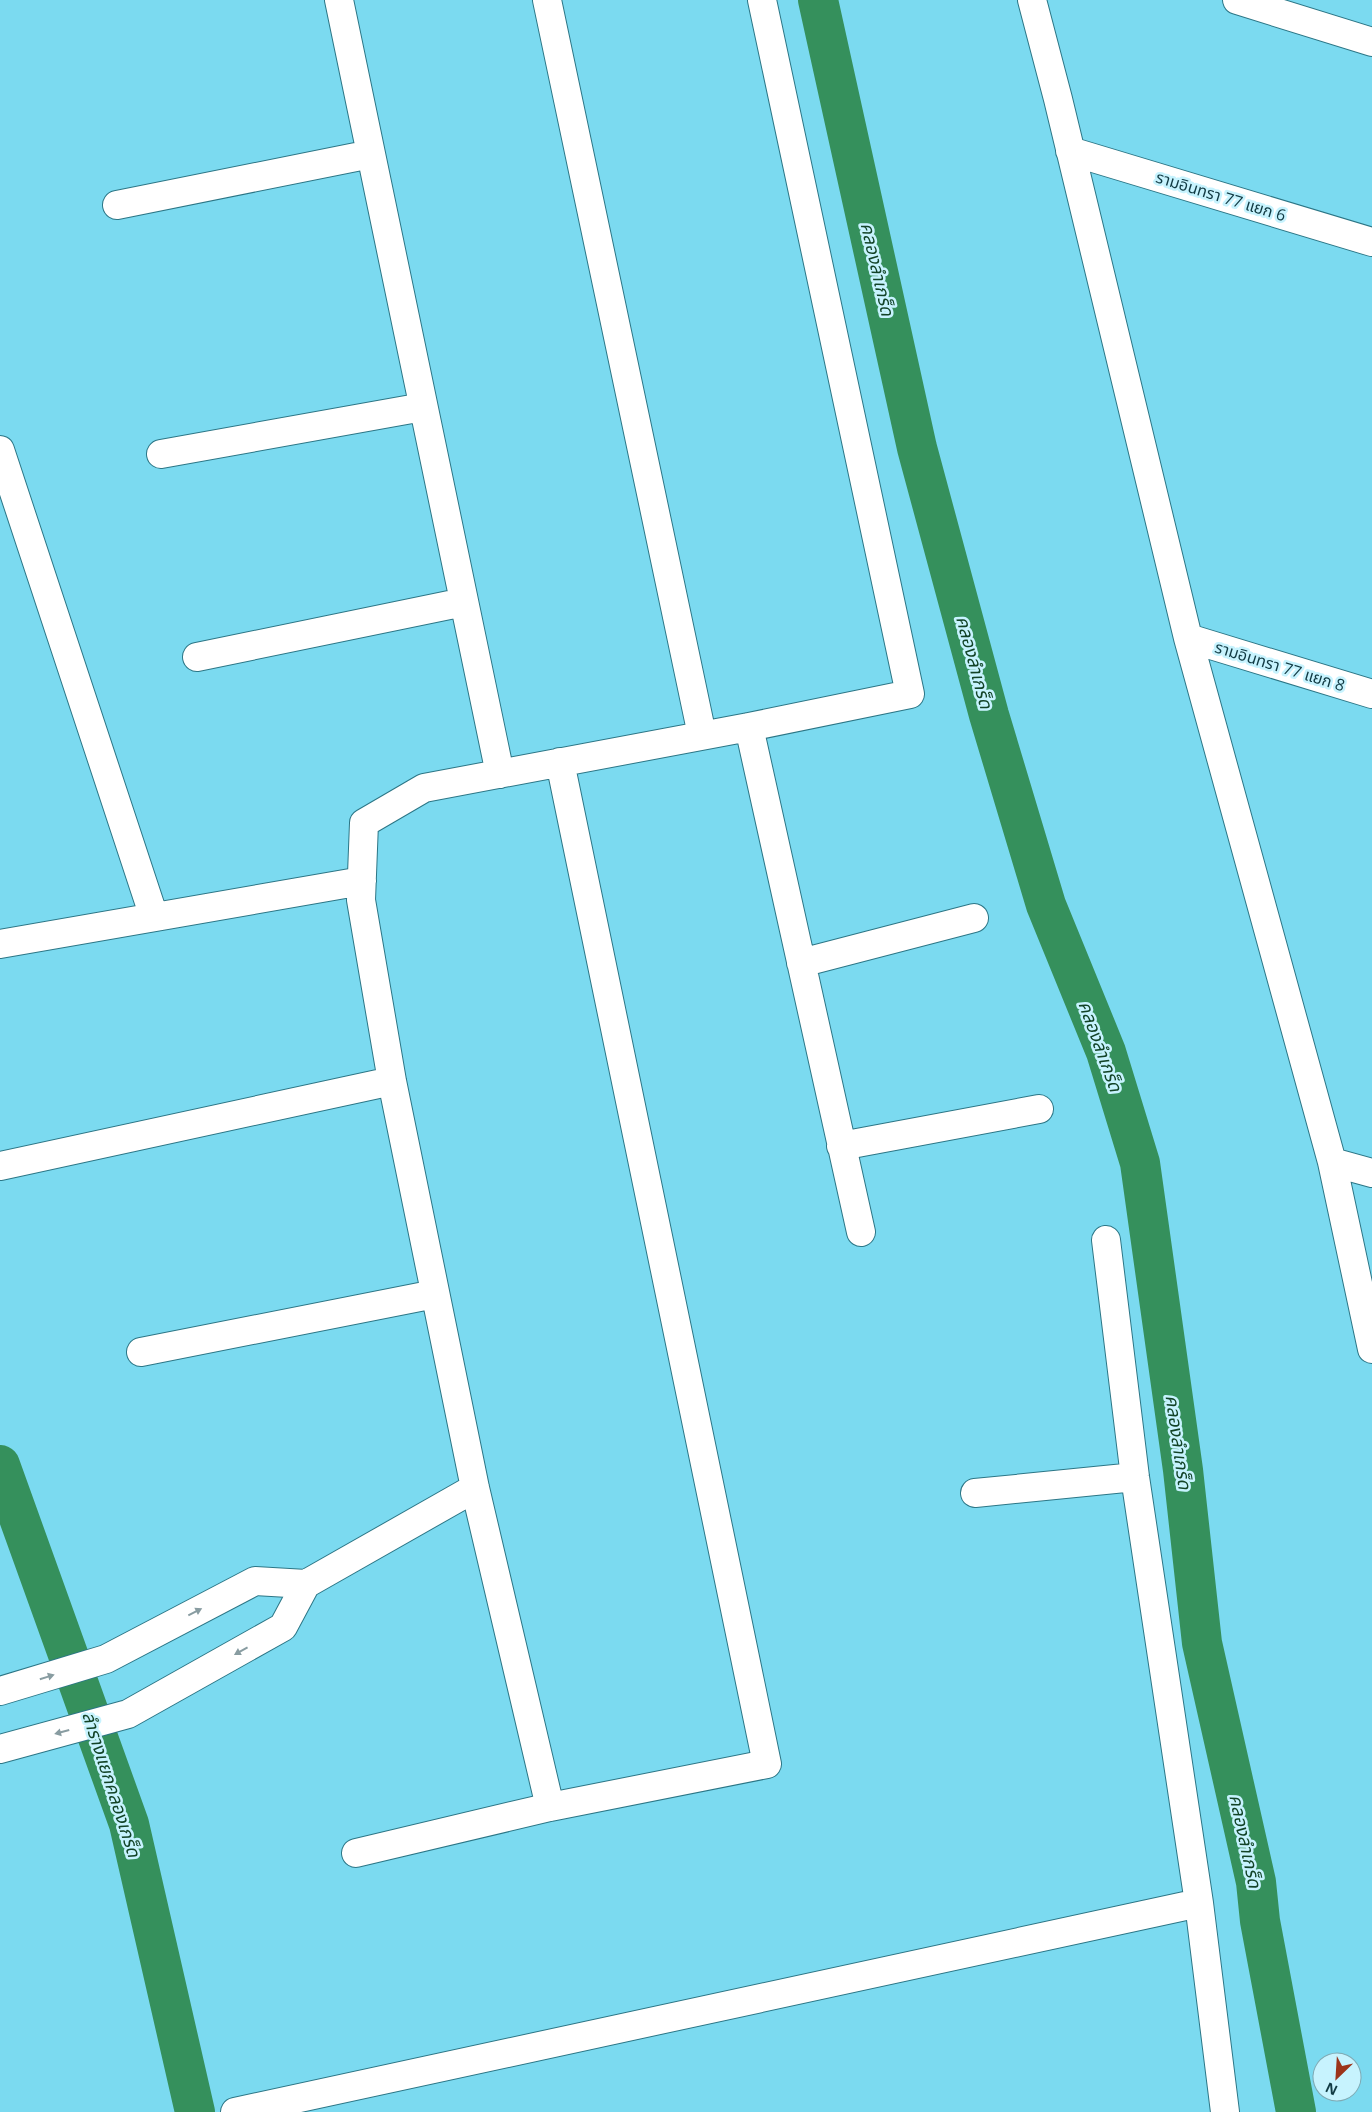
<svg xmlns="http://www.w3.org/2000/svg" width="1372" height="2112" font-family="'Open Sans','Noto Sans Thai',sans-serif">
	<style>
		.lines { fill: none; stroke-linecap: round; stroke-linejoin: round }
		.canal { stroke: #35905c; stroke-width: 40 }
		.street-casing { stroke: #2c7686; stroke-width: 30 }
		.street { stroke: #fff; stroke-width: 28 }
		.oneway { fill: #889ca1 }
		.labels { text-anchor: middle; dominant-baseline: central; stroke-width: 5; stroke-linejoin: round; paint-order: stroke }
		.street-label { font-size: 16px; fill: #113a43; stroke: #c7f3fe }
		.water-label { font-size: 18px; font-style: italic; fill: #124327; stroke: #c7f3fe }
	</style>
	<rect width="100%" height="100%" fill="#7bdaf0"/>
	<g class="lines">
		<!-- canal -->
		<path class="canal" d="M 818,0 L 917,448 L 989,715 L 1046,905 L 1106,1052 L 1140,1163 L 1183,1470 L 1202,1643 L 1256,1882 L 1260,1921 L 1296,2112
			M 0,1465 L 129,1824 L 195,2112"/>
		<defs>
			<path id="street" d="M 339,0 L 500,774
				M 547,0 L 702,735
				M 1032,0 L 1058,99 L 1188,638 L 1332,1162 L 1372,1349
				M 1237,0 L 1372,42
				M 1070,151 L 1372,242
				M 117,205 L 371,154
				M 0,450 L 154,917
				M 161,454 L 423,407
				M 1188,638 L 1372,694
				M 197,657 L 464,602
				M 749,727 L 861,1232
				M 0,944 L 362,881
				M 801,963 L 974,918
				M 841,1146 L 1039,1109
				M 1332,1162 L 1372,1173
				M 0,1166 L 392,1081
				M 1106,1240 L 1135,1477 L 1199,1903
				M 141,1352 L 435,1294
				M 975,1493 L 1135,1477
				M 306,1584 L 475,1488
				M 0,1691 L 106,1659 L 255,1581 L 306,1584 L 283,1627 L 128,1714 L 0,1749
				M 550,1807 L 475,1488 L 392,1081 L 361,900 L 364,823 L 424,788 L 749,727 L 910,694 L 762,0
				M 356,1853 L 550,1807 L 767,1764 L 560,762
				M 235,2112 L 1199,1903 L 1225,2112"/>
		</defs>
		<!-- street casing -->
		<use href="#street" class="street-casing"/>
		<!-- street -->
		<use href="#street" class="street"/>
	</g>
	<!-- one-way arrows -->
	<defs><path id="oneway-solid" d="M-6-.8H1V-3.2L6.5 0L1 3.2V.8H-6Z" transform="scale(1.25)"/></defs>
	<g class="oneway">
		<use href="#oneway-solid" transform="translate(195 1612) rotate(-27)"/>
		<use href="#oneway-solid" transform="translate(241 1651) rotate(151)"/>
		<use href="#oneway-solid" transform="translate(47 1677) rotate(-17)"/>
		<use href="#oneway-solid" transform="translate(62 1732) rotate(165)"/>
	</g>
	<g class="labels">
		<!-- street labels -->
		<g class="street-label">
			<text transform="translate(1221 196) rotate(17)">รามอินทรา 77 แยก 6</text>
			<text transform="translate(1280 666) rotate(17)">รามอินทรา 77 แยก 8</text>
		</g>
		<!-- water labels -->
		<g class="water-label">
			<text transform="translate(878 269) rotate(77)">คลองลำเกร็ด</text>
			<text transform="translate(975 662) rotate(75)">คลองลำเกร็ด</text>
			<text transform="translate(1101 1046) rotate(70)">คลองลำเกร็ด</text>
			<text transform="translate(1179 1442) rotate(82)">คลองลำเกร็ด</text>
			<text transform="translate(112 1784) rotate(72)">ลำรางแยกคลองเกร็ด</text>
			<text transform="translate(1246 1841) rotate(78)">คลองลำเกร็ด</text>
		</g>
	</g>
	<!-- north arrow -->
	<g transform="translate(1337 2077) rotate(205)"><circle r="24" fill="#c7f3fe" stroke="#7ea9b3"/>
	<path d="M0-4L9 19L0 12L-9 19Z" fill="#9c341a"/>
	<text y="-8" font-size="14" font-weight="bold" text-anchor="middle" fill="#113a43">N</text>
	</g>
</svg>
